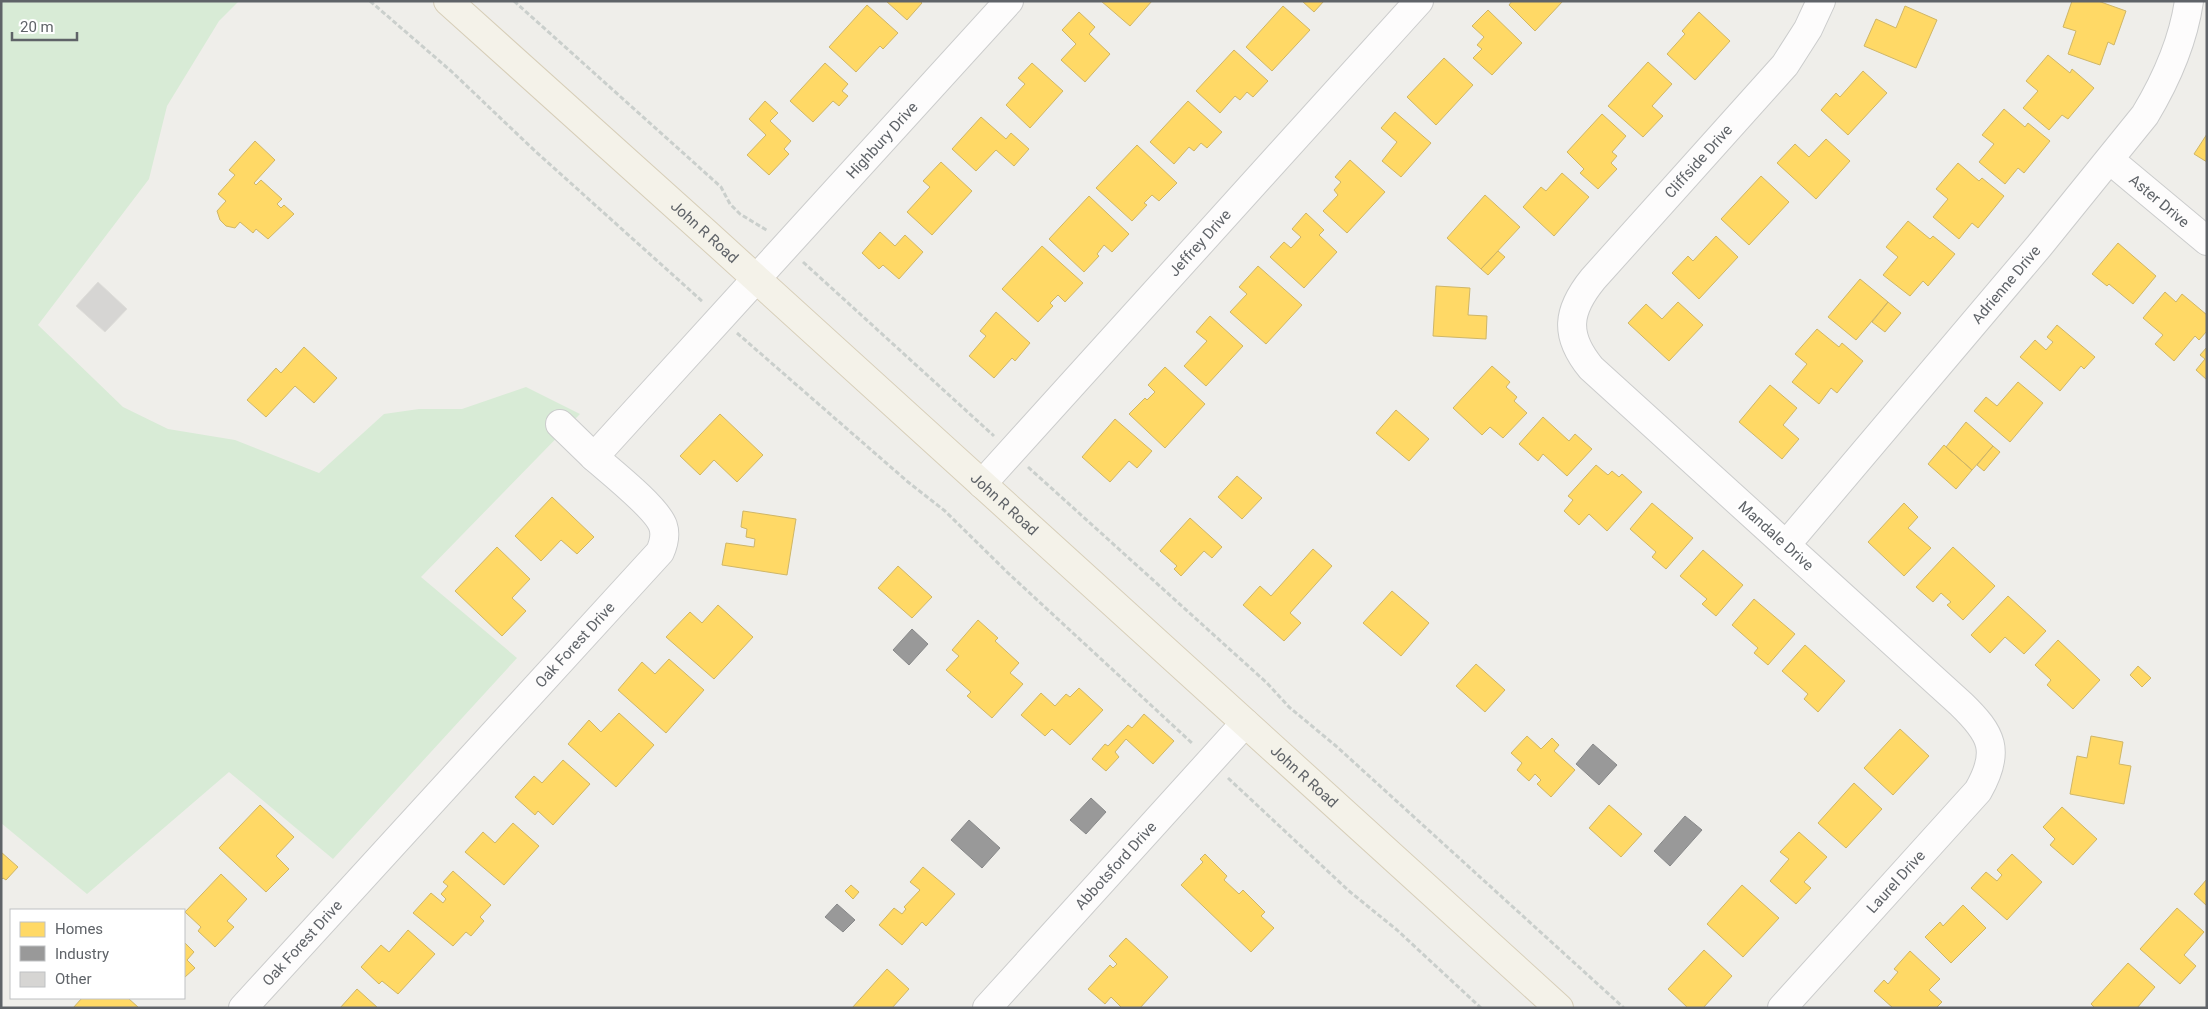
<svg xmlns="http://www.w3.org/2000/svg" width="2208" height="1009" font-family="Roboto,sans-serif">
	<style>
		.green { fill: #d8ebd6 }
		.homes { fill: #ffd966; stroke: #cfb667 }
		.industry { fill: #999; stroke: #88898a }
		.building { fill: #d6d5d3; stroke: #deddd9 }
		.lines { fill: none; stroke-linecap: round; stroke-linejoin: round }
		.minor-casing { stroke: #cbcccc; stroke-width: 30 }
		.major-casing { stroke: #d7ceb8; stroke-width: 30 }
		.path { stroke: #cacfcc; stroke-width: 3; stroke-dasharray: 5 2.5; stroke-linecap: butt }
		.minor { stroke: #fdfcfc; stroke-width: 28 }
		.major { stroke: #f4f2e9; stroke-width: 28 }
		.labels { text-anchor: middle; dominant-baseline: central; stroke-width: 5; stroke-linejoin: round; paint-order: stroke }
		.street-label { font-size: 15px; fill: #5f6368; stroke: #fff }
	</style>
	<rect width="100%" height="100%" fill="#efeeea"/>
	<!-- green -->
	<path class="green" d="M 1,1 L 239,1 L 219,21 L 167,106 L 149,179 L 38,325 L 123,407 L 168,429 L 235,440 L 319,473 L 384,414 L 419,409 L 462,409 L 526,387 L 580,414 L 421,577 L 517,658 L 333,859 L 229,772 L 87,894 L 1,823 Z"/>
	<!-- homes -->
	<path class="homes" d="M 886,1 L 920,1 L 922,3 L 907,20 Z
		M 1101,1 L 1152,1 L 1130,26 Z
		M 1302,1 L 1324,1 L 1314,12 Z
		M 1512,1 L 1563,1 L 1535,31 L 1509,5 Z
		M 2072,1 L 2098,1 L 2126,11 L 2114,45 L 2108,42 L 2100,65 L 2068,54 L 2076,31 L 2063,27 Z
		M 867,5 L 898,33 L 883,49 L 880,46 L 856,72 L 829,47 Z
		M 1283,6 L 1310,30 L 1272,71 L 1246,47 Z
		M 1905,6 L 1937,20 L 1916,68 L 1864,46 L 1876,19 L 1896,28 Z
		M 1488,10 L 1522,43 L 1492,75 L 1473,58 L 1482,49 L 1477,45 L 1484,37 L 1472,26 Z
		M 1079,12 L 1095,27 L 1089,34 L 1110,54 L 1085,82 L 1061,60 L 1076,44 L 1062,30 Z
		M 1699,12 L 1730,41 L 1695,80 L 1667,54 L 1685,34 L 1682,31 Z
		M 1234,50 L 1268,81 L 1253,97 L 1247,92 L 1240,100 L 1235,96 L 1220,113 L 1196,91 Z
		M 2048,55 L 2070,73 L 2072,69 L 2094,88 L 2068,119 L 2062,115 L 2049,130 L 2023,108 L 2038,91 L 2026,81 Z
		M 1444,58 L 1473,85 L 1436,125 L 1407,97 Z
		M 1648,62 L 1672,84 L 1652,106 L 1663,116 L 1643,137 L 1608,106 Z
		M 825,63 L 848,84 L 842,91 L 848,96 L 839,106 L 833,101 L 813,122 L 790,101 Z
		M 1032,63 L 1063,91 L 1030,128 L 1006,105 L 1025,84 L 1018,78 Z
		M 1863,71 L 1887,93 L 1848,135 L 1821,110 L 1836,93 L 1840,97 Z
		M 765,101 L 778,113 L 770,121 L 791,141 L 784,149 L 789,154 L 769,175 L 747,155 L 766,135 L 749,119 Z
		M 1188,101 L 1222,132 L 1207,148 L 1201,143 L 1194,151 L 1189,147 L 1174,164 L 1150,142 Z
		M 2004,109 L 2025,127 L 2028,123 L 2050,141 L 2024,173 L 2018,168 L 2005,184 L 1979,162 L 1994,144 L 1982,135 Z
		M 1395,112 L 1431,143 L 1401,177 L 1382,161 L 1397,142 L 1381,128 Z
		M 1602,114 L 1626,136 L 1612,152 L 1617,156 L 1611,163 L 1617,169 L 1598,189 L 1580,173 L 1584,169 L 1567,152 Z
		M 981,117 L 1006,139 L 1011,133 L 1029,149 L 1014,166 L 996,150 L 976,171 L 952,149 Z
		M 2207,134 L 2207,162 L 2194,154 Z
		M 1826,139 L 1850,161 L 1816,199 L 1777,163 L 1795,144 L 1809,157 Z
		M 255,141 L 275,160 L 254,183 L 256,185 L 261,180 L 282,199 L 277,204 L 281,208 L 284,205 L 294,214 L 268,239 L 256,229 L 253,233 L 240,222 L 235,228 L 226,226 L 220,220 L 217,211 L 226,201 L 218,194 L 235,175 L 229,170 Z
		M 1137,145 L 1177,183 L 1159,201 L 1152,195 L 1144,203 L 1147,205 L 1132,221 L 1096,188 Z
		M 1350,160 L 1385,192 L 1347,233 L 1323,211 L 1338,195 L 1334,190 L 1341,182 L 1335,177 Z
		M 941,162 L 972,191 L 932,235 L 907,212 L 930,187 L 923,181 Z
		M 1958,163 L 1979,181 L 1982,178 L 2004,196 L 1978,228 L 1972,223 L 1959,239 L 1933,217 L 1948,199 L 1936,189 Z
		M 1562,173 L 1589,197 L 1554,236 L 1523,207 L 1541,187 L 1546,191 Z
		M 1761,176 L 1789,202 L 1749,245 L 1721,219 Z
		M 1485,195 L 1520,227 L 1481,269 L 1447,238 Z
		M 1089,196 L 1129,234 L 1112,252 L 1104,245 L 1097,254 L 1099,256 L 1084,272 L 1049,239 Z
		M 1306,213 L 1324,230 L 1319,235 L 1337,252 L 1304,288 L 1270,257 L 1284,242 L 1291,248 L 1301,237 L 1292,229 Z
		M 1908,221 L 1930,239 L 1933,236 L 1955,254 L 1928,286 L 1923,281 L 1910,296 L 1883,275 L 1898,257 L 1886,247 Z
		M 880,232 L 895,246 L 905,235 L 923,252 L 899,279 L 883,265 L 879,269 L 862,253 Z
		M 1716,236 L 1738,257 L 1699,299 L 1672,273 L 1688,256 L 1693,261 Z
		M 2118,243 L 2156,276 L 2133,304 L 2109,284 L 2107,286 L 2092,274 Z
		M 1042,246 L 1083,283 L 1065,302 L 1058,295 L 1050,303 L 1053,306 L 1038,322 L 1002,289 Z
		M 1498,251 L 1505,257 L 1488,275 L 1481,269 Z
		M 1258,266 L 1302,305 L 1266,344 L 1230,312 L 1247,294 L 1239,287 Z
		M 1860,279 L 1888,302 L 1856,340 L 1828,317 Z
		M 1436,286 L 1470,288 L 1468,315 L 1487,316 L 1486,339 L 1433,336 Z
		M 2165,292 L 2176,302 L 2182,294 L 2207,315 L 2207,331 L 2199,340 L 2195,336 L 2174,361 L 2155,344 L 2163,335 L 2143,318 Z
		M 1678,302 L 1703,325 L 1669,361 L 1628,323 L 1646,304 L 1662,319 Z
		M 1888,302 L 1901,313 L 1885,332 L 1872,322 Z
		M 996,312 L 1030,343 L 1015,361 L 1012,358 L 994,378 L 969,356 L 986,336 L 980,331 Z
		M 1210,316 L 1243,346 L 1206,386 L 1184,366 L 1207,341 L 1196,332 Z
		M 2057,325 L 2095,357 L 2084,369 L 2081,366 L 2060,391 L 2020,357 L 2035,340 L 2046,350 L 2053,342 L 2047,337 Z
		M 1817,329 L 1839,347 L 1842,343 L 1863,361 L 1837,393 L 1831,388 L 1819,404 L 1792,382 L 1807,364 L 1795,354 Z
		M 304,347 L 337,378 L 314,403 L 295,386 L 266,417 L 247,400 L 276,368 L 281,373 Z
		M 2207,347 L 2207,380 L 2196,370 L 2205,359 L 2200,355 Z
		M 1492,366 L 1510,382 L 1506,387 L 1517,397 L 1514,401 L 1527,413 L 1503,438 L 1490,427 L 1482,435 L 1453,408 Z
		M 1165,367 L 1205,404 L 1165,448 L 1129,414 L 1145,398 L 1147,400 L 1155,392 L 1148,385 Z
		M 2018,382 L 2043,403 L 2010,442 L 1974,411 L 1986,397 L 1997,406 Z
		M 1770,385 L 1797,408 L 1783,425 L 1799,439 L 1782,459 L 1739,422 Z
		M 1396,410 L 1429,439 L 1409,461 L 1376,433 Z
		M 720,414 L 763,455 L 737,482 L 714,460 L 700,475 L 680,456 Z
		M 1543,417 L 1569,441 L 1575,434 L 1592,449 L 1567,476 L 1543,454 L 1538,461 L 1519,444 Z
		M 1115,419 L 1152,451 L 1137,468 L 1129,461 L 1110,482 L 1082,457 Z
		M 1966,422 L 1993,446 L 1972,470 L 1946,447 Z
		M 1944,445 L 1972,470 L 1956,489 L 1928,464 Z
		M 1993,446 L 2000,452 L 1984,471 L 1977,465 Z
		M 1596,465 L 1608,475 L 1612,471 L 1619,477 L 1622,474 L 1642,492 L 1607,531 L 1589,514 L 1579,525 L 1564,511 L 1573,500 L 1568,496 Z
		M 1237,476 L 1262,498 L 1242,519 L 1218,497 Z
		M 552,497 L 594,537 L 577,554 L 561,540 L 541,561 L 515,536 Z
		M 1652,503 L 1693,538 L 1666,569 L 1652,557 L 1656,552 L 1630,529 Z
		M 1904,503 L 1918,517 L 1908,528 L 1931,548 L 1904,576 L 1868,542 Z
		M 743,511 L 796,519 L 787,575 L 722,565 L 726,543 L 754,547 L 755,539 L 746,537 L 747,529 L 741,527 Z
		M 1190,518 L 1222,547 L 1212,558 L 1204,551 L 1181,576 L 1174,569 L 1177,566 L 1160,551 Z
		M 497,547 L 530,579 L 512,598 L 526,611 L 502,636 L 455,591 Z
		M 1953,547 L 1995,586 L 1963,620 L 1947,605 L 1951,602 L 1941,593 L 1933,602 L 1916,587 Z
		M 1313,549 L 1332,566 L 1290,613 L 1301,623 L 1284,641 L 1243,605 L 1260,586 L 1271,596 Z
		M 1703,550 L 1743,585 L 1716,616 L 1702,604 L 1707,599 L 1680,576 Z
		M 898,566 L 932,597 L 912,618 L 878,588 Z
		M 1392,591 L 1429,623 L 1401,656 L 1363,623 Z
		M 2008,596 L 2046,631 L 2024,654 L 2005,637 L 1990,653 L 1971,635 Z
		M 1754,599 L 1795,634 L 1768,665 L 1754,653 L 1758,648 L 1732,625 Z
		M 718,605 L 753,637 L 714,679 L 666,637 L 690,612 L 702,623 Z
		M 978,620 L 998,638 L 995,641 L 1019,663 L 1010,673 L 1023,684 L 992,718 L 967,696 L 971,692 L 946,670 L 959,656 L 952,650 Z
		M 2058,640 L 2100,680 L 2073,709 L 2047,685 L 2051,680 L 2035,665 Z
		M 1805,645 L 1845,681 L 1818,712 L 1804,699 L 1808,694 L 1782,671 Z
		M 669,659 L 704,690 L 666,733 L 618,690 L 642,662 L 655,674 Z
		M 1476,664 L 1505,690 L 1485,712 L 1456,686 Z
		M 2138,666 L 2151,678 L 2142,687 L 2130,675 Z
		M 1079,688 L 1103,710 L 1070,745 L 1052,729 L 1045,736 L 1021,715 L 1041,693 L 1055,706 L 1066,694 L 1070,697 Z
		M 619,713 L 654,745 L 616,787 L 568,744 L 589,720 L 601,732 Z
		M 1144,714 L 1174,741 L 1153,764 L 1126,739 L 1115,752 L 1119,757 L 1106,771 L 1092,759 L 1105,744 L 1108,746 L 1128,725 L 1132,728 Z
		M 1900,729 L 1929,756 L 1893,795 L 1864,768 Z
		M 1527,736 L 1541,749 L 1552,738 L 1559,745 L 1554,751 L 1575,770 L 1551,797 L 1537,784 L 1541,780 L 1535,774 L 1529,781 L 1517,770 L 1522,763 L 1511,753 Z
		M 2091,736 L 2123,742 L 2119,764 L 2131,766 L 2124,804 L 2070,794 L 2077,756 L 2087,758 Z
		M 563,760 L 590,784 L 553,825 L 538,811 L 535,815 L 515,797 L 534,776 L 542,783 Z
		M 1854,783 L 1882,809 L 1846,848 L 1818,823 Z
		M 260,805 L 294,837 L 276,856 L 289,869 L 266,892 L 219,848 Z
		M 1609,805 L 1642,834 L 1621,857 L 1589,828 Z
		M 2062,807 L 2097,839 L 2073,865 L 2050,845 L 2055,839 L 2043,827 Z
		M 513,823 L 539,846 L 504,885 L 465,852 L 483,832 L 495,843 Z
		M 1799,832 L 1827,857 L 1804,882 L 1811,888 L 1796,904 L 1770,881 L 1789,859 L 1780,852 Z
		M 1,852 L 18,867 L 6,880 L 3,878 L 1,880 Z
		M 1205,854 L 1227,876 L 1224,880 L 1239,894 L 1243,890 L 1265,912 L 1261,916 L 1274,928 L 1251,952 L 1181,885 L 1203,862 L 1200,859 Z
		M 2012,854 L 2042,882 L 2007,920 L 1971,888 L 1986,872 L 1997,881 L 2002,875 L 1997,870 Z
		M 923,867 L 955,894 L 926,926 L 922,922 L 902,945 L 879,925 L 894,908 L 902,914 L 906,909 L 904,907 L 920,890 L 910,882 Z
		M 453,871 L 491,905 L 480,917 L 484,921 L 471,936 L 466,932 L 453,946 L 413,913 L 431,893 L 443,903 L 446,899 L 441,894 L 448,886 L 443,882 Z
		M 221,874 L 247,899 L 227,921 L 234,927 L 215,947 L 198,931 L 201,927 L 185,912 Z
		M 2207,879 L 2207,906 L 2194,894 Z
		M 851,885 L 859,892 L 853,899 L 845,891 Z
		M 1742,885 L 1779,918 L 1743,957 L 1707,924 Z
		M 1963,905 L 1986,928 L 1951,963 L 1925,937 L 1940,922 L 1943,926 Z
		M 2177,908 L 2204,932 L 2184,955 L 2196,966 L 2180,984 L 2140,949 Z
		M 408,930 L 435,954 L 398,994 L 382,981 L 379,984 L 361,967 L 381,945 L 389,952 Z
		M 1126,938 L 1168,977 L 1140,1008 L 1122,1008 L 1111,997 L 1105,1004 L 1088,989 L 1110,965 L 1113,968 L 1117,964 L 1109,956 Z
		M 184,942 L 194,952 L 187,960 L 195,968 L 185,977 L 184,976 Z
		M 1704,950 L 1732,976 L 1703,1008 L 1688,1008 L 1668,989 Z
		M 1910,951 L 1940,979 L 1929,990 L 1942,1002 L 1936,1008 L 1893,1008 L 1874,991 L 1884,980 L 1888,984 L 1898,972 L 1894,969 Z
		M 2128,963 L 2155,987 L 2137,1008 L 2095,1008 L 2091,1004 Z
		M 887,969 L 909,989 L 892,1008 L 852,1008 Z
		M 357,989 L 378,1008 L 340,1008 Z
		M 82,998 L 128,998 L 139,1008 L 73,1008 Z"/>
	<!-- industry -->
	<path class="industry" d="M 912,629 L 928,644 L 909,665 L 893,650 Z
		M 1593,744 L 1617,765 L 1599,785 L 1576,764 Z
		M 1091,798 L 1106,812 L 1086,834 L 1070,820 Z
		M 1685,816 L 1702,830 L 1670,866 L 1654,851 Z
		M 969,820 L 1000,848 L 982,868 L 951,840 Z
		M 837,904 L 855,920 L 843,932 L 825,917 Z"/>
	<!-- building -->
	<path class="building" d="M 98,282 L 127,309 L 105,332 L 76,306 Z"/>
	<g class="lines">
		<defs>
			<g id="minor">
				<path id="s1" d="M 2110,160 L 2207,241"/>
				<path d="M 560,424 L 594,457"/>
				<path id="s2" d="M 982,484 L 1419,1"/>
				<path id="s3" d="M 1786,545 L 2039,246 L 2145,115 C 2166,80 2183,42 2189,1"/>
				<path id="s4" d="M 243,1008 L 660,552 C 664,543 666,535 663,526 C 657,508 610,471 594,457 L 1009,1"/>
				<path id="s5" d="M 987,1008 L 1245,723"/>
				<path id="s6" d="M 1782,1008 L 1978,791 C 2001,751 1992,734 1961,704 L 1591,368 C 1564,335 1567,311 1593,279 L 1785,65 L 1808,29 L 1821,1"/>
			</g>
			<g id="major">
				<path id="s7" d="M 448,1 L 707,234 L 1559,1008"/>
			</g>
		</defs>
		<!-- minor casing -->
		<use href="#minor" class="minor-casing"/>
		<!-- major casing -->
		<use href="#major" class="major-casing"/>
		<!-- path -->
		<path class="path" d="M 370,1 L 451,71 L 535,151 L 703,302
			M 514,1 L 721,187 L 730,204 L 740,214 L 768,231
			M 803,262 L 994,436
			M 737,333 L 908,482 L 945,511 L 1008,573 L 1193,744
			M 1028,467 L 1267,683 L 1289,707 L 1336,746 L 1624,1008
			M 1228,778 L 1349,891 L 1397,930 L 1481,1008"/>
		<!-- minor -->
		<use href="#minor" class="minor"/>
		<!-- major -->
		<use href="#major" class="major"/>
	</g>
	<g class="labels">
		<!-- street labels -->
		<g class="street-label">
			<text stroke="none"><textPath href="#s4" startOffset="1171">Highbury Drive</textPath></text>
			<text stroke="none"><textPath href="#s6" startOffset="1149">Cliffside Drive</textPath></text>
			<text stroke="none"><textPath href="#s1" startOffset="64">Aster Drive</textPath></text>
			<text stroke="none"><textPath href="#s7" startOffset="345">John R Road</textPath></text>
			<text stroke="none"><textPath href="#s2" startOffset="325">Jeffrey Drive</textPath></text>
			<text stroke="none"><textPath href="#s3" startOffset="341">Adrienne Drive</textPath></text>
			<text stroke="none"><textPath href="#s7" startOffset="750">John R Road</textPath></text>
			<text transform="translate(1776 536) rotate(42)">Mandale Drive</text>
			<text stroke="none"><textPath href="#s4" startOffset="492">Oak Forest Drive</textPath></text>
			<text stroke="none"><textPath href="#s7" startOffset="1155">John R Road</textPath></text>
			<text stroke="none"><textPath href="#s5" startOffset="192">Abbotsford Drive</textPath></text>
			<text stroke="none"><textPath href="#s6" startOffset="170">Laurel Drive</textPath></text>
			<text stroke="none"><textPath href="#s4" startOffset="88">Oak Forest Drive</textPath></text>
		</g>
	</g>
	<!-- border -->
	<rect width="2208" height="1009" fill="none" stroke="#5f6368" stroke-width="5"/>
	<!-- legend -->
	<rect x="10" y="909" width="175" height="90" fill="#ffffff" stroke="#bfc1c3"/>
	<rect x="20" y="922" width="25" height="15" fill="#ffd966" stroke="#bfc1c3"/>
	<text x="55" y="934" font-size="15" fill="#5f6368">Homes</text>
	<rect x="20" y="946" width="25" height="15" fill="#999999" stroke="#bfc1c3"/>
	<text x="55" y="959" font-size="15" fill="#5f6368">Industry</text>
	<rect x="20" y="972" width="25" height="15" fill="#d6d5d3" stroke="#bfc1c3"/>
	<text x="55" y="984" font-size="15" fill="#5f6368">Other</text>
	<!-- scale -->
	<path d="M12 32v8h65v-8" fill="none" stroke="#5f6368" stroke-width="2.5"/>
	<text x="20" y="32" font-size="15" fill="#5f6368" stroke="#ffffff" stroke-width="4" paint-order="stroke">20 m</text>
</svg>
